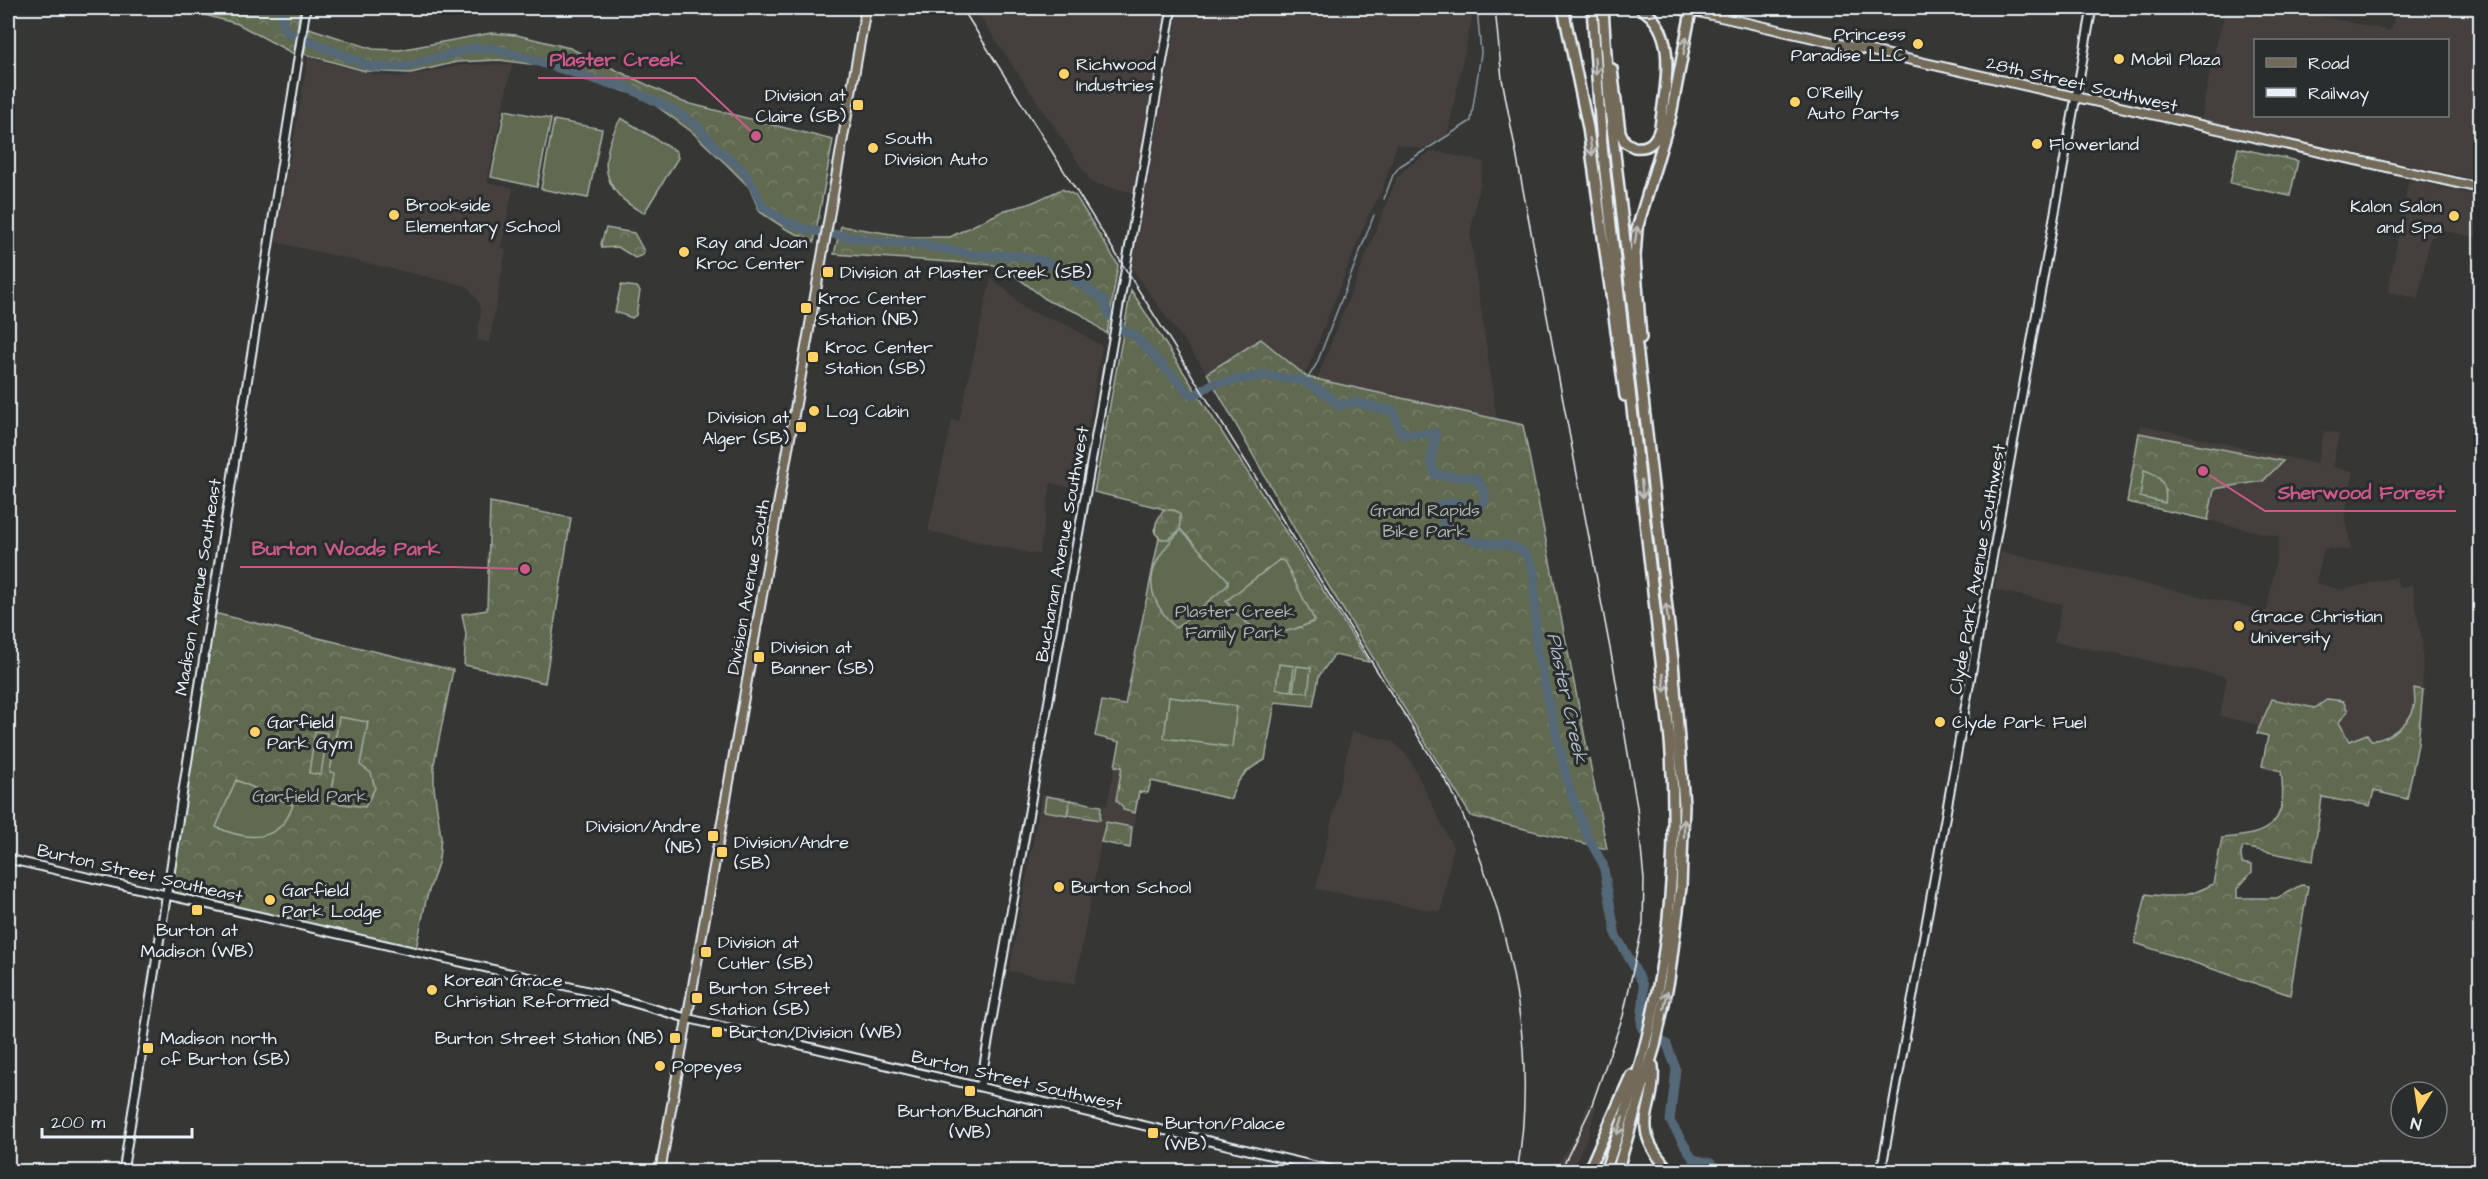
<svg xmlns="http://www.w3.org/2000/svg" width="2488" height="1179" font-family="'Architects Daughter',sans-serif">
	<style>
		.built { fill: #44413c; fill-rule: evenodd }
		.forest { fill: url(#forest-crowns); stroke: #a4aea4; stroke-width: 1.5 }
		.wetland { fill: url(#wetland-marsh); stroke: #a4aea4; stroke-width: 1.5 }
		.pitch { fill: #606a51; stroke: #a4aea4; stroke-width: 1.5 }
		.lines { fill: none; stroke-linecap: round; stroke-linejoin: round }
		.stream { stroke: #8f9eab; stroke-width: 1.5 }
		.river { stroke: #546777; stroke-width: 9 }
		.secondary-casing { stroke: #e8f1f8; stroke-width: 11 }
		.primary-casing { stroke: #e8f1f8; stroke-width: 12 }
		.highway-casing { stroke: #e8f1f8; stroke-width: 14 }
		.secondary { stroke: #2a2d2e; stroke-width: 7 }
		.primary { stroke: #736b5a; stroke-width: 8 }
		.highway { stroke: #736b5a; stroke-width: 9 }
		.rail { stroke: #e8f1f8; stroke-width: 1.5 }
		.oneway { stroke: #b9bbb9 }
		.poi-dot { fill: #ffd166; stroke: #2a2d2e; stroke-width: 2 }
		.labels { text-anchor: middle; stroke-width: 6; stroke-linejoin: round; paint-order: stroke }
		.poi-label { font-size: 18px; fill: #e8f1f8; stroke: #2a2d2e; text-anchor: start }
		.street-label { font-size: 18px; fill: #e8f1f8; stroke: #2a2d2e }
		.park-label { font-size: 18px; fill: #abb4ad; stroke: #2a2d2e }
		.water-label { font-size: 20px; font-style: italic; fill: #adbac4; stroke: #2a2d2e }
		.leader { fill: none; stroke: #cd598a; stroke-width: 2 }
		.callout-dot { fill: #cd598a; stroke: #2a2d2e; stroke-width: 2 }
		.callout-label { font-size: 20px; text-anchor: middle; font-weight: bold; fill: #cd598a; stroke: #2a2d2e; stroke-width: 6; stroke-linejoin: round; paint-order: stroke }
	</style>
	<defs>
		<pattern id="forest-crowns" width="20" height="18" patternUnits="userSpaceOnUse" patternTransform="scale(1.5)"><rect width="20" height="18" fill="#606a51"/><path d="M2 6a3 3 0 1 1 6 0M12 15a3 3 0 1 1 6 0" fill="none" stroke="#77806b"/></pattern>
		<pattern id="wetland-marsh" width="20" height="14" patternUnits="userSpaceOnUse" patternTransform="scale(1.5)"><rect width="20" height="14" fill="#606a51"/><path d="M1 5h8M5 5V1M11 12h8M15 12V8" fill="none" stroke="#77806b"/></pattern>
	</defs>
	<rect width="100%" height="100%" fill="#363634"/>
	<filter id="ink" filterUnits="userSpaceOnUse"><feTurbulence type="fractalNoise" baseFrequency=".0167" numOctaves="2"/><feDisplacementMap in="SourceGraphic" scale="12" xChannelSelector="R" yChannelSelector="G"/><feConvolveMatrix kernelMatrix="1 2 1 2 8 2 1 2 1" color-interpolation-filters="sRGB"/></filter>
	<g filter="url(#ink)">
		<path class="built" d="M974 8H1168L1135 193 1092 183Z
			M1179 8H1474L1447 136 1422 149 1397 144 1381 193 1367 218 1305 375 1261 339 1207 373 1132 269Z
			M2226 8H2283L2391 31 2396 8H2480V180L2201 120 2212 61ZM2256 40H2448V116H2256Z
			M308 58 376 75 404 77 463 65 512 64 487 182 513 188 501 248 506 249 489 343 477 340 481 310 478 301 467 286 275 242Z
			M1433 151 1484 162 1470 235 1497 419 1317 379 1397 177 1410 165Z
			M2415 181 2480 196V238L2444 231 2430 238 2418 299 2388 292 2408 182Z
			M991 278 1003 287 1025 309 1069 326 1102 346 1078 489 1051 483 1039 555 928 531 952 420 959 421Z
			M2141 425 2317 464 2324 431 2339 434 2332 467 2354 472 2345 514 2351 550 2324 548 2316 583 2342 590 2396 577 2399 588 2412 584 2422 641 2423 690 2418 744 2407 799 2262 766 2268 736 2257 733 2258 725 2220 716 2227 677 2054 642 2062 604 1994 590 2001 552 2267 611 2280 537 2127 502Z
			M1352 731 1392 741 1409 757 1453 847 1441 912 1316 889Z
			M1115 766 1133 769 1139 791 1133 830 1130 848 1101 842 1075 984 1009 971 1042 794 1107 806Z
			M1588 1103 1596 1106 1588 1137 1571 1171H1553L1579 1130Z"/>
		<path class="forest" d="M179 8H300L294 54 238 24Z
			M309 28 373 49 399 50 491 33 517 35 570 48 683 102 833 140 814 242 786 229 760 212 749 187 727 165 692 132 644 97 537 65 499 60 457 62 411 73 365 71 304 54Z
			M2238 148 2298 161 2290 196 2230 183Z
			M1062 189 1075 195 1118 265 1107 334 1081 314 1048 301 1009 271 994 265 834 254 841 226 911 237H950L1005 210 1029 204Z
			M606 228 634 233 644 251 643 255 635 258 618 247 602 248 601 243Z
			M1131 290 1369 662 1334 655 1319 676 1313 706 1275 702 1265 760C1247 769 1236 779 1231 799L1151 781 1148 793 1139 792 1135 813 1123 810V807L1116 800 1122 767 1115 766 1120 742 1095 736 1102 701 1125 705 1159 538 1154 530 1164 509 1094 492Z
			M1261 339 1307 377 1523 425 1607 849 1471 816 1307 551 1207 373Z
			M2139 433 2283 461 2263 481 2214 489 2208 520 2127 502Z
			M490 502 571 518 545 683 464 665 466 634 462 614 487 610Z
			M214 613 453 670 434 764V788L441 837 439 860 426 900 416 949 169 891Z
			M2414 688 2423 690 2418 744 2407 799 2374 791 2370 806 2322 797 2313 861 2243 847 2241 854 2242 863 2252 865V872L2237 889V898H2277L2301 885 2308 886 2290 995 2135 943 2146 894C2173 898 2190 897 2213 884L2222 838C2273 835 2288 822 2281 771L2262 766 2268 736 2257 733 2272 699 2315 708 2328 699 2343 701 2348 711 2339 722 2349 741 2367 734 2371 740C2386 741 2411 723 2414 707 2416 702 2414 694 2414 688Z
			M1070 800 1101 806 1100 820 1067 815Z
			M1106 822 1132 827 1130 848 1101 842Z"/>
		<path class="wetland" d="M1163 510H1174L1180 514V530L1169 539H1161L1155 533 1156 523Z"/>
		<path class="pitch" d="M505 110 551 119 537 187 491 177Z
			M621 118 676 151 678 158 644 213C599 191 598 158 621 118Z
			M554 120 602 129 588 198 541 189Z
			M621 285 637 287 640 291 636 315 632 318 615 312Z
			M2144 470C2160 475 2168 486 2165 503L2140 497Z
			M1181 530 1228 580V585L1176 628C1139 592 1147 564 1181 530Z
			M1279 560 1284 561 1315 621C1274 640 1254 638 1226 601Z
			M1279 664 1294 666 1291 691 1276 689Z
			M1297 666 1311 668 1308 693 1293 691Z
			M1169 697 1237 706 1232 747 1164 738Z
			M339 717 368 722 360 765 371 773 375 788 365 807 330 802 335 773 330 772Z
			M315 731 327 733 321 775 309 773Z
			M236 780 293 805C280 844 247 841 216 827Z
			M1046 796 1070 800 1067 815 1044 811Z"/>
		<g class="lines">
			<path class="stream" d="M1384 199 1393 175 1400 166 1471 121 1481 53 1477 8
				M1305 383 1317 363 1374 215"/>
			<path class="river" d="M280 8 285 31 372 67H405L473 48 496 49 603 82 626 87 675 111 698 127 718 150 741 168 754 188 763 207 786 222 809 230 880 242 919 244 975 255 1022 256 1046 262 1103 299 1108 313 1124 331 1133 334 1189 393 1195 395 1212 384 1265 375 1303 381 1326 394 1340 406 1354 402 1393 411 1399 429 1404 435 1436 433 1431 461 1435 475 1476 478 1486 494 1484 502 1478 508 1453 502 1437 506 1443 522C1451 528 1461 537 1471 540 1499 549 1522 534 1534 571L1536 646 1541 669 1568 784 1587 836 1603 864 1616 936C1619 940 1643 982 1643 986 1646 1000 1639 1014 1642 1029L1667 1044 1676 1069 1670 1121 1693 1159 1711 1163 1719 1172"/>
			<defs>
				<path id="secondary" d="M8 859 610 996 686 1018 1341 1172
					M980 1087 1172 8
					M123 1172 306 8
					M1881 1172 2092 8"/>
				<path id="primary" d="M1685 9 2480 188
					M660 1172 866 8"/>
				<path id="highway" d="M1563 8 1588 128 1625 396
					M1592 8 1602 146 1670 740C1678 842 1671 945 1645 1045 1635 1088 1619 1130 1605 1172
					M1603 8 1609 101 1673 661 1684 805 1681 887 1669 980 1655 1046 1617 1172
					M1681 8 1684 9
					M1612 69 1620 132 1625 142 1634 147C1648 149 1656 142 1660 128 1664 90 1681 31 1640 8
					M1641 338 1635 257 1637 229 1671 115 1691 11
					M1653 1066C1657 1114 1625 1124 1671 1172
					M1588 1172 1631 1075
					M1639 1172H1657"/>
			</defs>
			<use href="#secondary" class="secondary-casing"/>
			<use href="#primary" class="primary-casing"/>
			<use href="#highway" class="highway-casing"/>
			<use href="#secondary" class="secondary"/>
			<use href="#primary" class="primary"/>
			<use href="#highway" class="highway"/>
			<path class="rail" d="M962 8 1451 789C1506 906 1540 1042 1517 1172
				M1495 8 1502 79 1613 664 1637 807 1644 880 1643 924 1623 1016 1590 1110 1560 1172"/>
		</g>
		<defs><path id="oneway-shaft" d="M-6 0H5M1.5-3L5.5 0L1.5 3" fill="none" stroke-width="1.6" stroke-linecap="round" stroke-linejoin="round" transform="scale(1.5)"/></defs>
		<g class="oneway">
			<use href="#oneway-shaft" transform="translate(1685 46) rotate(-80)"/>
			<use href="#oneway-shaft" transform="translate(1595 66) rotate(86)"/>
			<use href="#oneway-shaft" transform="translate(1591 147) rotate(81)"/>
			<use href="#oneway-shaft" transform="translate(1636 235) rotate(-82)"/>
			<use href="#oneway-shaft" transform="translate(1642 489) rotate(84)"/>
			<use href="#oneway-shaft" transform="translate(1667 613) rotate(-97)"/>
			<use href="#oneway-shaft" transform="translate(1664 683) rotate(84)"/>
			<use href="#oneway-shaft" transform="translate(1684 828) rotate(-90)"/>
			<use href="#oneway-shaft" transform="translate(1666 1000) rotate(-78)"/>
			<use href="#oneway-shaft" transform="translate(1620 1126) rotate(108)"/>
		</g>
	</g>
	<g class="poi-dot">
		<circle cx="1918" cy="44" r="6"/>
		<circle cx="2119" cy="59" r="6"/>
		<circle cx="1064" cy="74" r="6"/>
		<circle cx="1795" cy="102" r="6"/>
		<rect x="852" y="99" width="12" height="12" rx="3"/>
		<circle cx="2037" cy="144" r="6"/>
		<circle cx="873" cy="148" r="6"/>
		<circle cx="394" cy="215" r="6"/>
		<circle cx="2454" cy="216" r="6"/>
		<circle cx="684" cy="252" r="6"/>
		<rect x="822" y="266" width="12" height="12" rx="3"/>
		<rect x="800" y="302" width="12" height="12" rx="3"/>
		<rect x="807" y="351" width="12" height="12" rx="3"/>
		<circle cx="814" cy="411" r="6"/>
		<rect x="795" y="421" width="12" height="12" rx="3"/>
		<circle cx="2239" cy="626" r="6"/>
		<rect x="753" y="651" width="12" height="12" rx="3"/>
		<circle cx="1940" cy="722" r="6"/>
		<circle cx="255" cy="732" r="6"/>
		<rect x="707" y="830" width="12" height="12" rx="3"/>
		<rect x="716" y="846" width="12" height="12" rx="3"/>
		<circle cx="1059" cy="887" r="6"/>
		<circle cx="270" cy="900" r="6"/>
		<rect x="191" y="904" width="12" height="12" rx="3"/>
		<rect x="700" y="946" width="12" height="12" rx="3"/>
		<circle cx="432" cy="990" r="6"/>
		<rect x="691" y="992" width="12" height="12" rx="3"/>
		<rect x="711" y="1026" width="12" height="12" rx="3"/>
		<rect x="669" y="1032" width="12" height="12" rx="3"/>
		<rect x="142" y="1042" width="12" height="12" rx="3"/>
		<circle cx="660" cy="1066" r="6"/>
		<rect x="964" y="1085" width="12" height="12" rx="3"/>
		<rect x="1147" y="1127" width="12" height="12" rx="3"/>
	</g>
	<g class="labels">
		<g class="poi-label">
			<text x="1906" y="40" text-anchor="end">Princess<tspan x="1906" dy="21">Paradise LLC</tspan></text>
			<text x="2131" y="65">Mobil Plaza</text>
			<text x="1076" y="70">Richwood<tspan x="1076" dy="21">Industries</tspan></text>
			<text x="1807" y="98">O'Reilly<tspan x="1807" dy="21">Auto Parts</tspan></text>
			<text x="846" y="101" text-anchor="end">Division at<tspan x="846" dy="21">Claire (SB)</tspan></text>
			<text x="885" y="144">South<tspan x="885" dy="21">Division Auto</tspan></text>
			<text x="2049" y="150">Flowerland</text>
			<text x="406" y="211">Brookside<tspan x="406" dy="21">Elementary School</tspan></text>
			<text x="2442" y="212" text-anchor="end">Kalon Salon<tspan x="2442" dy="21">and Spa</tspan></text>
			<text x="696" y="248">Ray and Joan<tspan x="696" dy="21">Kroc Center</tspan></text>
			<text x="840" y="278">Division at Plaster Creek (SB)</text>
			<text x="818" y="304">Kroc Center<tspan x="818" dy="21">Station (NB)</tspan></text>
			<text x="825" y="353">Kroc Center<tspan x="825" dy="21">Station (SB)</tspan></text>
			<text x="826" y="417">Log Cabin</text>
			<text x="789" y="423" text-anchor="end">Division at<tspan x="789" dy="21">Alger (SB)</tspan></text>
			<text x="2251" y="622">Grace Christian<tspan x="2251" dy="21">University</tspan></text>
			<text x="771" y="653">Division at<tspan x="771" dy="21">Banner (SB)</tspan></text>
			<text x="267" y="728">Garfield<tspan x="267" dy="21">Park Gym</tspan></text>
			<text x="1952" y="728">Clyde Park Fuel</text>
			<text x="701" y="832" text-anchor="end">Division/Andre<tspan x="701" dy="21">(NB)</tspan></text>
			<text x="734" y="848">Division/Andre<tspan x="734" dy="21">(SB)</tspan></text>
			<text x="1071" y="893">Burton School</text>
			<text x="282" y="896">Garfield<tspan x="282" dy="21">Park Lodge</tspan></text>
			<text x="197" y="936" text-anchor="middle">Burton at<tspan x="197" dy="21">Madison (WB)</tspan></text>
			<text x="718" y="948">Division at<tspan x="718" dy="21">Cutler (SB)</tspan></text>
			<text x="444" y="986">Korean Grace<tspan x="444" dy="21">Christian Reformed</tspan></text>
			<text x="709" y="994">Burton Street<tspan x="709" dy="21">Station (SB)</tspan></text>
			<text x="729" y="1038">Burton/Division (WB)</text>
			<text x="160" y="1044">Madison north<tspan x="160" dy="21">of Burton (SB)</tspan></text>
			<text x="663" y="1044" text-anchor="end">Burton Street Station (NB)</text>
			<text x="672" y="1072">Popeyes</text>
			<text x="970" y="1117" text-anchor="middle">Burton/Buchanan<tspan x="970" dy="21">(WB)</tspan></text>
			<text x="1165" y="1129">Burton/Palace<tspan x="1165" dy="21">(WB)</tspan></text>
		</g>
		<g class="street-label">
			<text transform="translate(2082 84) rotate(13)" y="6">28th Street Southwest</text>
			<text transform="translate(1062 544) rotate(-80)" y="6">Buchanan Avenue Southwest</text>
			<text transform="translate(1977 569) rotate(-80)" y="6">Clyde Park Avenue Southwest</text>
			<text transform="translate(198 587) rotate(-81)" y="6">Madison Avenue Southeast</text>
			<text transform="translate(748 587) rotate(-80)" y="6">Division Avenue South</text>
			<text transform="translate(140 873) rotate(13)" y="6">Burton Street Southeast</text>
			<text transform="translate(1017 1080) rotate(13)" y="6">Burton Street Southwest</text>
		</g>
		<g class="park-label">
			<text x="1425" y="516">Grand Rapids<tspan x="1425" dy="21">Bike Park</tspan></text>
			<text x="1235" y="617">Plaster Creek<tspan x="1235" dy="21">Family Park</tspan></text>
			<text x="310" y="802">Garfield Park</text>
		</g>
		<g class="water-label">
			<text transform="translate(1568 698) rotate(78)" y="7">Plaster Creek</text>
		</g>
	</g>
	<path class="leader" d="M756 136L695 78H538M2203 471L2265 511H2456M525 569L452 567H240"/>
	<g class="callout-dot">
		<circle cx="756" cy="136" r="6"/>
		<circle cx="2203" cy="471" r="6"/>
		<circle cx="525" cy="569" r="6"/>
	</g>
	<g class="callout-label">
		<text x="616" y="66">Plaster Creek</text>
		<text x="2361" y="499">Sherwood Forest</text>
		<text x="346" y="555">Burton Woods Park</text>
	</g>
	<rect width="2488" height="1179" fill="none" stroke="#2a2d2e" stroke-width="30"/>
	<rect x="15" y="15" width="2458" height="1149" fill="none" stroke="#e8f1f8" stroke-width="2" filter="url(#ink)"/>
	<rect x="2254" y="39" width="195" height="78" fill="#2a2d2e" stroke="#767b7f" stroke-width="1.5"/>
	<rect x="2266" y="58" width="30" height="9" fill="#736b5a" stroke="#767b7f" stroke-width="1.5"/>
	<text x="2308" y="69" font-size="18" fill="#e8f1f8">Road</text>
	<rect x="2266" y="88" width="30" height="9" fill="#e8f1f8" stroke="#767b7f" stroke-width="1.5"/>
	<text x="2308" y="99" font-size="18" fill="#e8f1f8">Railway</text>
	<g transform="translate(2419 1110) rotate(192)"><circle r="28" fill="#2a2d2e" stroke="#767b7f" stroke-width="1.5"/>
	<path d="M0-4.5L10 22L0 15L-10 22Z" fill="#ffd166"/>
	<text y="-9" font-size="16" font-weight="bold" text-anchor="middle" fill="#e8f1f8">N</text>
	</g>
	<path d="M42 1128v9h150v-9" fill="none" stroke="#e8f1f8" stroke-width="3"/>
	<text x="51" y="1128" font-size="18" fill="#e8f1f8" stroke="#2a2d2e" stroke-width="4.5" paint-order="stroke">200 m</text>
</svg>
